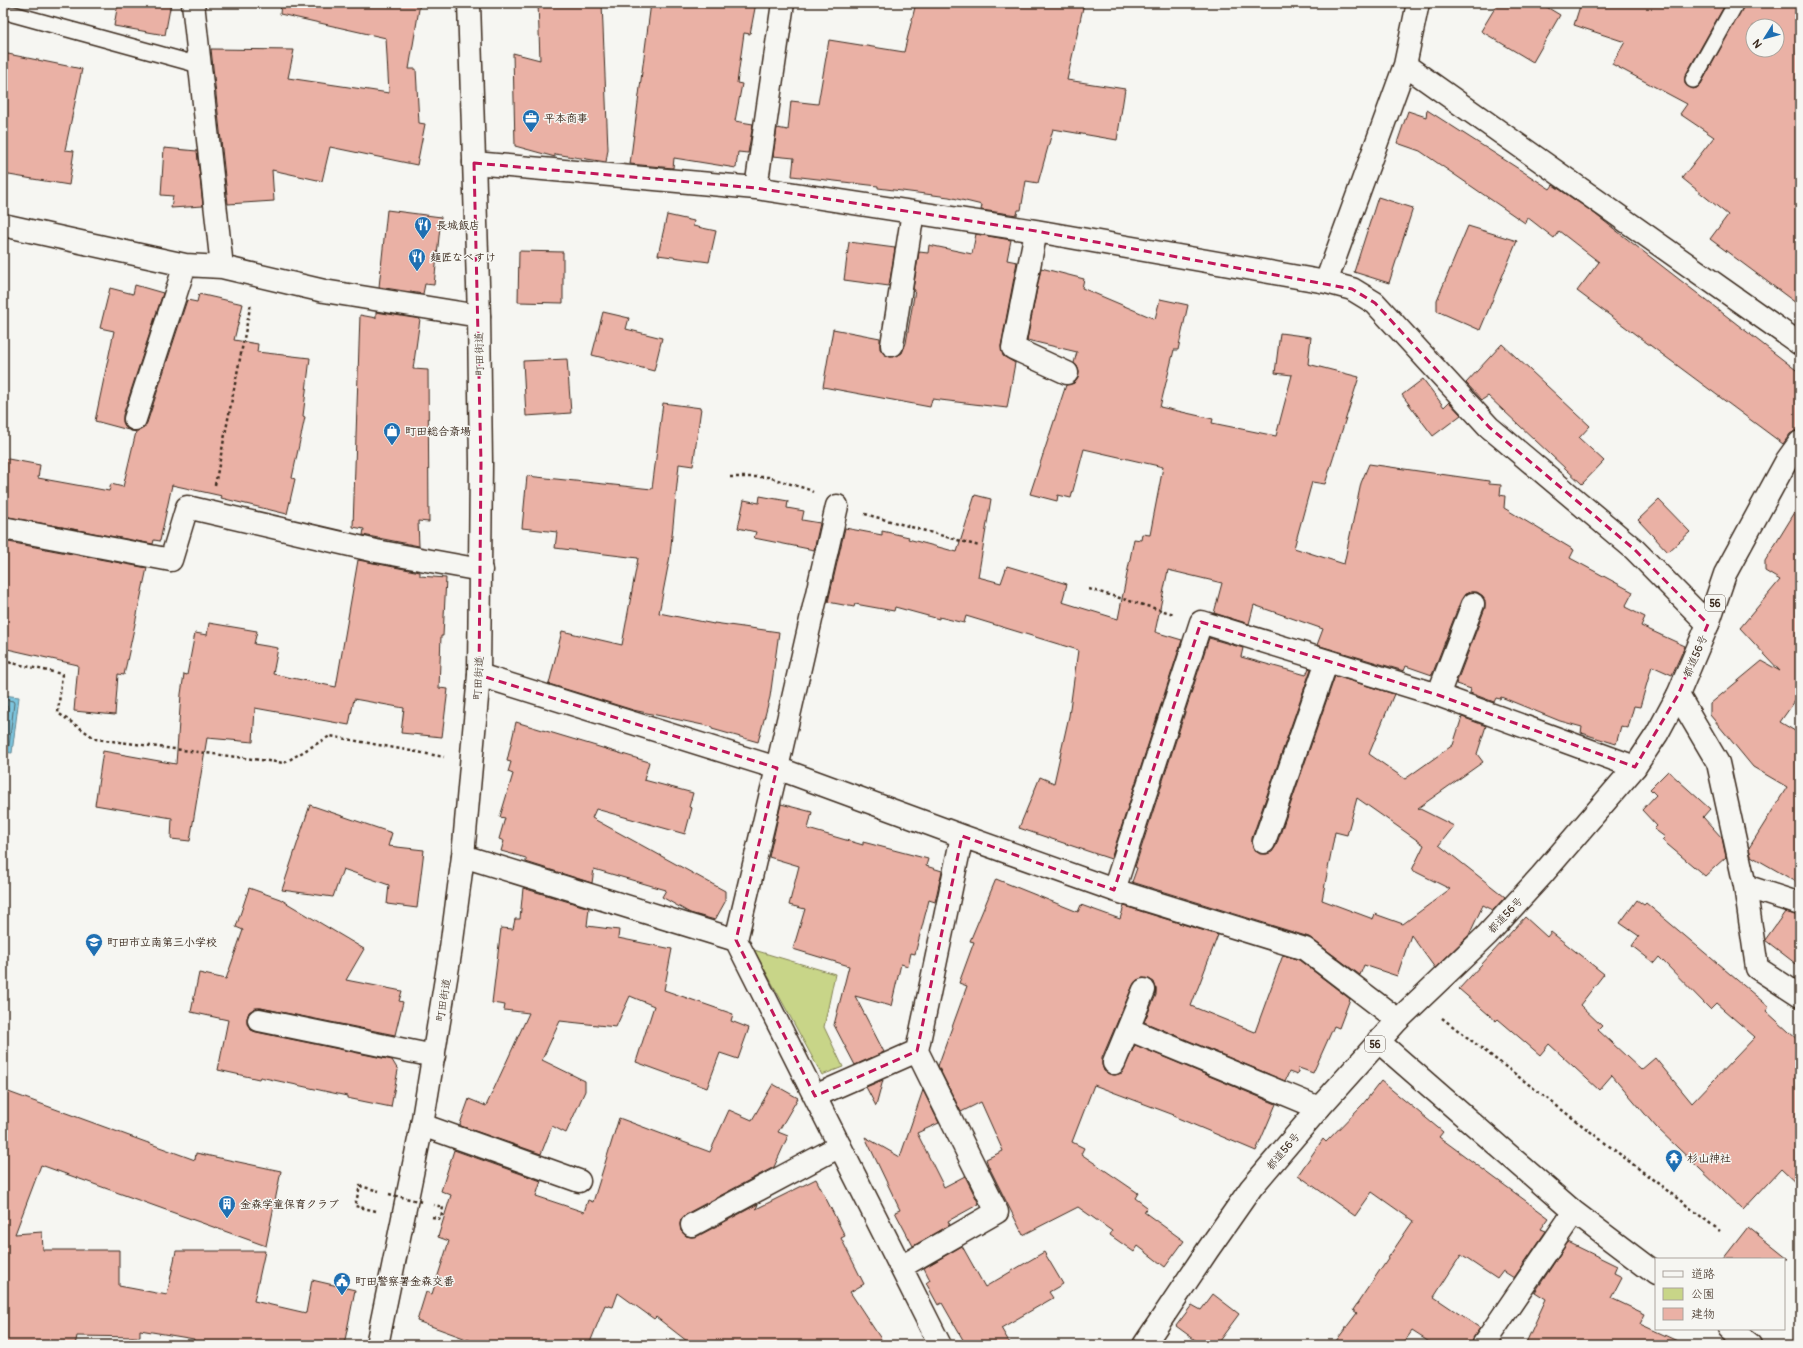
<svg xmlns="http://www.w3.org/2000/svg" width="1803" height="1348" font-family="Pangolin,'Klee One',sans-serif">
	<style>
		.green { fill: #c8d588; stroke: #828053 }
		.water { fill: #7cc4dd; stroke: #628691 }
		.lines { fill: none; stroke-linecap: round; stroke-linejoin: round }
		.shore { stroke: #55686a; stroke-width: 1 }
		.building { fill: #eab1a5; stroke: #3b2a1e; fill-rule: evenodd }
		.lane-casing { stroke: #3b2a1e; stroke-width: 18 }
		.street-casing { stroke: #3b2a1e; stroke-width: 25 }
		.secondary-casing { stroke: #3b2a1e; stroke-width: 25 }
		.primary-casing { stroke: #3b2a1e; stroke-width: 25 }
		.path { stroke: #3b2a1e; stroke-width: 2.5; stroke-dasharray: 3 3; stroke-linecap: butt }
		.lane { stroke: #f6f6f2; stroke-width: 15 }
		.street { stroke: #f6f6f2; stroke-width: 22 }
		.secondary { stroke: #f6f6f2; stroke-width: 22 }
		.primary { stroke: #f6f6f2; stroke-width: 22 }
		.path-bridge { stroke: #3b2a1e; stroke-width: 2.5; stroke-dasharray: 3 3; stroke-linecap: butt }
		.marked { fill: none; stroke: #c2185b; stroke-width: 3; stroke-dasharray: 8 5; stroke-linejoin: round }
		.labels { text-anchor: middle; stroke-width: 3; stroke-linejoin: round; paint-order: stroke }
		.shield { fill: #f6f6f2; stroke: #73675e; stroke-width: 1 }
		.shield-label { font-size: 10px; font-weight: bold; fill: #3b2a1e }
		.poi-label { font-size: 11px; font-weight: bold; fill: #3b2a1e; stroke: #f6f6f2; text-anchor: start }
		.street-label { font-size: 11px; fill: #3b2a1e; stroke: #f6f6f2 }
	</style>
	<rect width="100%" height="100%" fill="#f6f6f2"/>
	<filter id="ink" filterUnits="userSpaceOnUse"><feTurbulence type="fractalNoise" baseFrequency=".025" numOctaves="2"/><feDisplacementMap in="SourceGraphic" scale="8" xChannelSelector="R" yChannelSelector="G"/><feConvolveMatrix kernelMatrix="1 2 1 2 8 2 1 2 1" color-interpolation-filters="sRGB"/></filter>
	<g filter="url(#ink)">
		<path class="green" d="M754 950 835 974 824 1027 843 1067 822 1075Z"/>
		<path class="water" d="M3 695 19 697 12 753 3 752Z"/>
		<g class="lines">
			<path class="shore" d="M3 699 13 701 14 703 9 746 3 748
				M3 704 8 707 3 743"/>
		</g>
		<path class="building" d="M118 3H171L165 35 114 26Z
			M281 3H420L409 69H416L419 123 425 124 417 165 330 147 322 181 272 170 274 201 228 204 211 49 294 50 288 78 389 93 386 38 280 14Z
			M538 3H602L608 149 606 162 555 154V157L515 146 513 53 540 60Z
			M651 3H756L750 34 744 33 737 83 742 84 735 121 753 124 748 153 738 152 736 168 674 158 673 168 630 164Z
			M916 3H1084L1067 80 1125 89 1117 140 1053 129 1038 183 1026 181 1021 210H1018L1017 215 981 210 982 205 949 197 878 188V186L792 176 794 158 773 156 777 128 788 130 791 101 818 104 829 40 904 52Z
			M1498 3H1540L1560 15 1533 62 1481 31Z
			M1581 3H1726L1685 76V84L1693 89 1697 88 1701 84 1745 3H1800V306L1710 239 1728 215 1682 178 1714 137 1680 114 1687 104 1612 64 1625 42 1574 25ZM1753 26H1777V50H1753Z
			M3 53 82 69 65 150 74 151 69 185 3 174Z
			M1427 110 1550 189 1553 185 1591 211 1800 373V430L1795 431 1790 434 1783 444 1577 291 1599 262 1559 231 1554 238 1527 217 1525 223 1420 151 1397 143 1408 111 1426 117Z
			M164 148 197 151 203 206 171 208 173 196 161 195Z
			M1378 197 1413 208 1389 283 1354 272Z
			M387 210 441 217 434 285 425 284 423 294 379 287Z
			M667 215 694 221 693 226 716 231 709 262 658 255Z
			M1468 226 1517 241 1480 330 1437 311V300Z
			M976 234 1011 240 1007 260 1017 262 1001 346 1003 356 1015 363 1007 408 932 399 930 407 823 387 833 329 880 338V349L884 354 890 357 897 356 902 353 906 343 915 290 913 289 919 252 928 253 929 245 972 254Z
			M849 242 895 248 889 286 844 280Z
			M519 251 563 252V303L518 302Z
			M1041 268 1084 279 1082 288 1155 319 1160 299 1188 305 1178 350H1174L1160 407 1213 419 1212 423 1276 436 1292 375 1275 373 1280 333 1311 337 1308 364 1359 377 1325 484 1312 482 1294 548 1344 564 1361 483 1369 464 1489 481V484L1501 485 1500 495 1505 496 1504 508 1574 550 1570 558 1633 592 1625 607 1645 617 1641 626 1685 646 1672 675 1652 666 1640 707 1634 706 1628 728 1621 726 1616 744 1581 733 1582 727 1560 721 1501 697 1500 699 1496 698 1494 702 1470 693 1471 689 1456 684 1485 608V602L1483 596 1477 592H1471L1465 594 1461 600 1432 675 1406 666 1404 671 1317 645 1323 629 1254 605 1249 624 1214 613 1222 583 1168 570 1155 632 1182 640 1111 859 1019 828 1040 777 1054 783 1069 716 1078 650 966 616 964 623 939 617V619L895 607 894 611 855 604 854 607 828 602 845 528 882 535V531L909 537 908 539 957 552 975 495 991 499 978 577 1001 583 1007 566 1067 584 1062 602 1118 619 1134 539 1141 540 1142 534 1150 535 1163 467 1084 449 1071 498 1058 495 1057 501 1030 494 1066 385 1074 383 1078 378 1079 372 1077 366 1074 363 1077 352 1027 340Z
			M135 285 163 293 123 415V422L126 428 131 431H138L144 428 147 423 187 300 197 302 199 294 243 304 234 340 258 344 257 352 310 358 303 416 305 417 292 478 295 479 287 514 221 498 222 496 172 485 160 541 154 540 153 544 3 516V458L40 465 38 478 109 491 111 484 123 487 136 432 95 421 114 331 100 328 110 288 133 294Z
			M376 312 420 319 413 369 428 370 429 522 418 521 419 546 363 535 364 529 353 527 360 315 376 318Z
			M603 312 629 318 626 329 662 338 654 371 592 355Z
			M1502 344 1590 426 1579 438 1604 461 1582 484 1488 396 1482 400 1466 383Z
			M567 359 571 413 526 416 523 361Z
			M1423 379 1444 407 1449 402 1461 415 1433 436 1402 395Z
			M663 403 701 408 693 466 679 464 670 556 659 613 714 624V623L779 632 770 697 758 742 712 729V727L633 710 549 684 562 631 622 645 638 558 555 548 557 532 522 528 527 476 652 489Z
			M760 496 788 501 787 508 804 511 802 520 820 523 814 550 754 538 756 532 738 528 744 500 759 503Z
			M1659 500 1690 532 1668 552 1638 520Z
			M1800 504V694L1780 722 1800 734V884L1751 856 1749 848 1787 787 1753 767 1710 715V704L1762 661 1780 671 1740 628 1780 580 1765 571V561Z
			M3 541 147 568 124 675 118 674 115 715 74 711 78 665 3 648Z
			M358 560 420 572V576L446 578 443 636H441L439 688 448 689 442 737 401 733 404 708 354 699 349 725 255 708 253 742 207 738 190 841 171 839 172 818 95 805 103 751 176 764 181 694 184 674 187 675 195 633 207 635 209 623 257 631 254 644 278 648 273 674 336 687Z
			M1209 638 1243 648 1241 657 1306 675 1309 668 1311 669 1252 838V844L1254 850 1260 854H1267L1272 852 1276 846 1335 676 1394 694 1369 754 1405 779 1453 745 1462 717 1486 726 1477 754 1483 762 1418 808 1454 826 1439 845 1505 897 1493 910 1483 905 1469 935 1435 968 1411 935 1397 976 1364 965 1360 975 1309 937 1132 882 1137 868 1135 867ZM1357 798 1424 845 1412 870 1450 889 1403 924 1375 914 1373 919 1322 900 1335 832 1347 835Z
			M516 722 649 762 644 780 693 793 689 807 692 808 685 834 596 809 592 818 725 891V902L715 920 690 913 662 897 666 890 594 869 592 883 526 862V858L501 851 504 841 499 839 505 818 500 817 513 774 508 772 511 762 507 761Z
			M1668 771 1710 809 1703 817 1722 838 1726 857 1705 876 1662 840 1665 837 1654 829 1657 826 1642 810 1656 795 1650 789Z
			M781 804 812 812 808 829 863 845V842L928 859 926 866 942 871 935 902 929 900 915 954 911 953 908 966 901 964 891 1006 855 996 884 1052 855 1065 834 1025 849 966 793 949 805 909 789 905 799 866 769 857Z
			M310 805 392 833 388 846 424 850 417 908 387 904 389 885 343 869 333 897 282 890Z
			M996 879 1078 912 1081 905 1120 919 1124 906 1218 935 1191 1006 1255 1032 1283 955 1299 960 1350 999 1339 1028 1334 1026 1313 1073 1299 1068 1297 1075 1289 1072 1285 1081 1144 1022 1156 995V988L1154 982 1149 979 1143 978 1137 980 1133 985 1102 1058V1065L1104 1071 1109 1074 1115 1075 1122 1073 1135 1045 1276 1104 1256 1151 1173 1116 1174 1115 1094 1085 1072 1142 1084 1148 1081 1154 1138 1193 1135 1198 1147 1207 1144 1212 1184 1241 1165 1267 1138 1246 1134 1252 1110 1235 1112 1231 1078 1207 1023 1235 988 1165 986 1159 1003 1151 981 1102 961 1112 938 1066 967 986 959 983 974 942 970 941Z
			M249 888 280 899 364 949 346 980 402 991 399 1001 403 1002 395 1035 261 1008H255L249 1012 247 1018V1024L251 1030 256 1032 392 1060 398 1070 391 1107 347 1098V1096L260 1077 259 1079 218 1070 228 1020 191 1012 199 973 226 979 243 930 236 927Z
			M523 888 589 908 587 926 619 930 618 938 672 949 664 990 733 1014 731 1021 749 1028 738 1059 720 1053 707 1088 636 1062 654 1006 630 996 616 1027 560 1021 542 1060 585 1081V1091L566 1133 552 1126 541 1154 461 1126 460 1124 469 1099 486 1106 529 1013 504 1010 505 1005 492 1003 501 928 513 929 515 919H520Z
			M1637 900 1644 905 1646 903 1769 1007 1766 1011 1800 1042V1187L1781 1169 1743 1210 1656 1127 1612 1075 1599 1090 1549 1044 1540 1055 1498 1019 1496 1021 1459 989 1525 917 1547 937 1551 932 1604 974 1580 1005 1602 1026 1598 1030 1641 1070 1655 1058 1692 1103 1755 1037 1716 1003 1710 1009 1659 957 1654 963 1632 946 1639 936 1620 923Z
			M1785 912 1800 916V967L1765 940Z
			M883 1080 876 1106 866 1087Z
			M1381 1081 1443 1132 1439 1137 1549 1218 1541 1229 1546 1231 1514 1278 1503 1271 1497 1279 1461 1255 1434 1297 1480 1328 1473 1338 1471 1345H1434L1412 1331 1402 1345H1333L1357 1313 1353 1310 1413 1221 1372 1192 1355 1216 1298 1175 1323 1139 1326 1142 1363 1104Z
			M773 1084 798 1098 778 1132 788 1136 774 1167 686 1214 681 1219 680 1224 681 1231 686 1236 692 1237 698 1236 758 1204 756 1209 816 1179 845 1236 841 1238 864 1284 850 1292 885 1345H692L656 1317 654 1319 618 1293 613 1307 605 1305 589 1345H483L417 1321 426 1292 432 1294 449 1241 438 1237 451 1195 441 1191 454 1150 541 1181 536 1196 584 1212 588 1200 593 1202 619 1118 710 1152 729 1110 752 1120Z
			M3 1090 195 1160 196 1153 281 1171 266 1246 41 1165 15 1234 42 1232 43 1250H119V1286L167 1295 176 1251H265L254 1301 306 1313 312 1280 355 1290 344 1345H193L194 1339 140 1330V1337L77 1336 75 1345H3Z
			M923 1090 939 1123 917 1133 944 1187 965 1176 979 1204 948 1221 950 1225 913 1246 895 1212 900 1210 865 1137 900 1157Z
			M1748 1227 1788 1259H1723Z
			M1568 1242 1617 1266 1614 1273 1622 1277 1611 1298 1645 1314 1640 1324 1686 1345H1525L1546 1299 1535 1292Z
			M962 1246 985 1287 1044 1252 1063 1284 1049 1292 1053 1298 1001 1328 1011 1345H966L942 1303 938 1305 926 1283 930 1280 924 1268Z
			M1213 1294 1239 1314 1216 1345H1202L1176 1326 1192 1305 1201 1310Z"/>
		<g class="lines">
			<defs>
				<path id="lane" d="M13 14 199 65
					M1693 80 1736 3"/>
				<path id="street" d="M193 3 222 267
					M1405 65 1800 344
					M474 163 756 188 1036 231 1326 282 1352 289 1375 303 1489 427 1634 549 1708 624
					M756 188 783 3
					M3 225 185 265 222 267 324 291 479 316
					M1036 231 1013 348 1067 373
					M1326 282 1405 65 1418 3
					M892 345 913 212
					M135 419 185 265
					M837 506 777 768 736 940 940 1345
					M3 528 171 560 187 507 376 551 481 570
					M479 675 777 768 962 836 1114 890 1305 949 1398 1020
					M1438 695 1473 604
					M1678 695 1718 763 1745 886 1757 968 1800 996
					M1264 842 1327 661
					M463 856 736 940
					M1745 886 1800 904
					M1114 890 1201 622 1438 695 1635 767
					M259 1020 434 1056
					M1128 1029 1319 1108
					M1378 1041 1574 1212 1656 1274
					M1114 1063 1144 990
					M815 1096 917 1051
					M422 1125 579 1181
					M692 1225 840 1146
					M901 1267 997 1212 917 1051 962 836
					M1730 1329 1751 1345
					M1483 1345 1574 1212"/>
				<path id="secondary" d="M377 1345 422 1125 451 948 463 856 479 675 481 463 479 316 469 3"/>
				<path id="primary" d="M1144 1345 1207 1251 1251 1188 1319 1108 1398 1020 1487 935 1541 876 1635 767 1657 734 1678 695 1708 624 1725 574 1787 460 1800 442"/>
			</defs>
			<use href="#lane" class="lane-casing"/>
			<use href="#street" class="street-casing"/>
			<use href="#secondary" class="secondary-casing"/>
			<use href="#primary" class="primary-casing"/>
			<path class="path" d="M730 477H768L807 489 813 492
				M215 485 251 303
				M865 514 979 546
				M1089 589 1174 614
				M3 661 62 674 58 713 96 739 284 763 330 736 444 757
				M1442 1018 1720 1231
				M376 1211 355 1206 360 1186 379 1191
				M432 1217 441 1219 443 1207 434 1205"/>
			<use href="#lane" class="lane"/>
			<use href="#street" class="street"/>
			<use href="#secondary" class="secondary"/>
			<use href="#primary" class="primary"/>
			<path class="path-bridge" d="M389 1194 422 1202"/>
		</g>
	</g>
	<path class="marked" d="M474 163 756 188 1036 231 1352 289 1375 303 1489 427 1634 549 1708 624 1678 695 1635 767 1438 695 1201 622 1114 890 962 836 917 1051 815 1096 736 940 777 768 479 675 481 463Z"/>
	<defs>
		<symbol id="office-pin" viewBox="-11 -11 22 30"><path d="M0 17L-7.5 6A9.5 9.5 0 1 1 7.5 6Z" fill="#1f6fb2" stroke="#f6f6f2"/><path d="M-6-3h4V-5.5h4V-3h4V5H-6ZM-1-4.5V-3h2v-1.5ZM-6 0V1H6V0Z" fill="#fff"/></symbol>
		<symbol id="restaurant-pin" viewBox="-11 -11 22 30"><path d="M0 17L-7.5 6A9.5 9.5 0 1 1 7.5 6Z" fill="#1f6fb2" stroke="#f6f6f2"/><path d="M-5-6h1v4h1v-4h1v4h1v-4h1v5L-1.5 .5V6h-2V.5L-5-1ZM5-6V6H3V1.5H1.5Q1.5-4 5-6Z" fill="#fff"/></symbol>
		<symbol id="shop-pin" viewBox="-11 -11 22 30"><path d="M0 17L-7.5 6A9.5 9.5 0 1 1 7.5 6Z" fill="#1f6fb2" stroke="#f6f6f2"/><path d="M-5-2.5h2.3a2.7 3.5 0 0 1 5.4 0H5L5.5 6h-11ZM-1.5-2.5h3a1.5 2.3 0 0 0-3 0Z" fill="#fff"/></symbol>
		<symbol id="school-pin" viewBox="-11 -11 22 30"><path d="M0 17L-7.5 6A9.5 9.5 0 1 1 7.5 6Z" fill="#1f6fb2" stroke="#f6f6f2"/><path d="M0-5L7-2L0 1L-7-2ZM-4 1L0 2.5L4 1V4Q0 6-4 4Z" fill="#fff"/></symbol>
		<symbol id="temple-pin" viewBox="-11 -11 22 30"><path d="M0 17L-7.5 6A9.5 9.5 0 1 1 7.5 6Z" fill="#1f6fb2" stroke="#f6f6f2"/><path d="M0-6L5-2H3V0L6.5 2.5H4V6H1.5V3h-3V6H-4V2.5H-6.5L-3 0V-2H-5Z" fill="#fff"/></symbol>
		<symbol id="building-pin" viewBox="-11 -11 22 30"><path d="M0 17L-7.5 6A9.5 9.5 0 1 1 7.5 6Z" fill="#1f6fb2" stroke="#f6f6f2"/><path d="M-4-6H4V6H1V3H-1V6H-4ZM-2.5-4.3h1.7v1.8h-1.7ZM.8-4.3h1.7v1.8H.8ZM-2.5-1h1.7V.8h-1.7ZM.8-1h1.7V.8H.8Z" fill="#fff"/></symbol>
		<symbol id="civic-pin" viewBox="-11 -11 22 30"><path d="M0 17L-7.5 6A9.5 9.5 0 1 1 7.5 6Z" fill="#1f6fb2" stroke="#f6f6f2"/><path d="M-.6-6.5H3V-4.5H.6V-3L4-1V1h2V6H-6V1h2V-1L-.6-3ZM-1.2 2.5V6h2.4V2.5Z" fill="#fff"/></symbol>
	</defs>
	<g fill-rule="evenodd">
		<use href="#office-pin" x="521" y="108" width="20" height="27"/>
		<use href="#restaurant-pin" x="413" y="215" width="20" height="27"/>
		<use href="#restaurant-pin" x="407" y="247" width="20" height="27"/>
		<use href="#shop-pin" x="382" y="421" width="20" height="27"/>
		<use href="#school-pin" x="84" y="932" width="20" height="27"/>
		<use href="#temple-pin" x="1664" y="1148" width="20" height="27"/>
		<use href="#building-pin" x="217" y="1194" width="20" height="27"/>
		<use href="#civic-pin" x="332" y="1271" width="20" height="27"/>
	</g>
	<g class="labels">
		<g class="shield">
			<rect x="1705" y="595" width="20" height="16" rx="3"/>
			<rect x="1365" y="1036" width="20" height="16" rx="3"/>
		</g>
		<g class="shield-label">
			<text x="1715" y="607">56</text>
			<text x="1375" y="1048">56</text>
		</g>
		<g class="poi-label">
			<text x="544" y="122">平本商事</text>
			<text x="436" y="229">長城飯店</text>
			<text x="430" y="261">麺匠なべすけ</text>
			<text x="405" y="435">町田総合斎場</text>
			<text x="107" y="946">町田市立南第三小学校</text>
			<text x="1687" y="1162">杉山神社</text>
			<text x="240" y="1208">金森学童保育クラブ</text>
			<text x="355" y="1285">町田警察署金森交番</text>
		</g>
		<g class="street-label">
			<text transform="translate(479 354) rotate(-91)" y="4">町田街道</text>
			<text transform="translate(1695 656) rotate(-67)" y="4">都道56号</text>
			<text transform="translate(478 678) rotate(-87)" y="4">町田街道</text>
			<text transform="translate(1505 915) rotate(-47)" y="4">都道56号</text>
			<text transform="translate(443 1000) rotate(-81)" y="4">町田街道</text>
			<text transform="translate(1283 1151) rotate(-50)" y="4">都道56号</text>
		</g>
	</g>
	<rect width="1803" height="1348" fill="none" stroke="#f6f6f2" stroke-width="16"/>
	<rect x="8" y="8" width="1787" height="1332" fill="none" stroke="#3b2a1e" stroke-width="1.5" filter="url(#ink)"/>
	<rect x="1655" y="1258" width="130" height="72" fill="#f6f6f2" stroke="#aba49d"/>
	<rect x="1663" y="1271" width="20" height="6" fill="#f6f6f2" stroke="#aba49d"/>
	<text x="1691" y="1278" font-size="12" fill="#3b2a1e">道路</text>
	<rect x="1663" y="1288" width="20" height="12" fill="#c8d588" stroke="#aba49d"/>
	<text x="1691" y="1298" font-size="12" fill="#3b2a1e">公園</text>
	<rect x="1663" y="1308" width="20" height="12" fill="#eab1a5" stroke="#aba49d"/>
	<text x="1691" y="1318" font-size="12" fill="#3b2a1e">建物</text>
	<g transform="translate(1765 38) rotate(233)"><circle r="19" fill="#f6f6f2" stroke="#aba49d"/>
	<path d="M0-3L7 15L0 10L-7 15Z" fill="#1f6fb2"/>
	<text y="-6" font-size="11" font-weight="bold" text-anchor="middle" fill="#3b2a1e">N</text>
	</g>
</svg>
